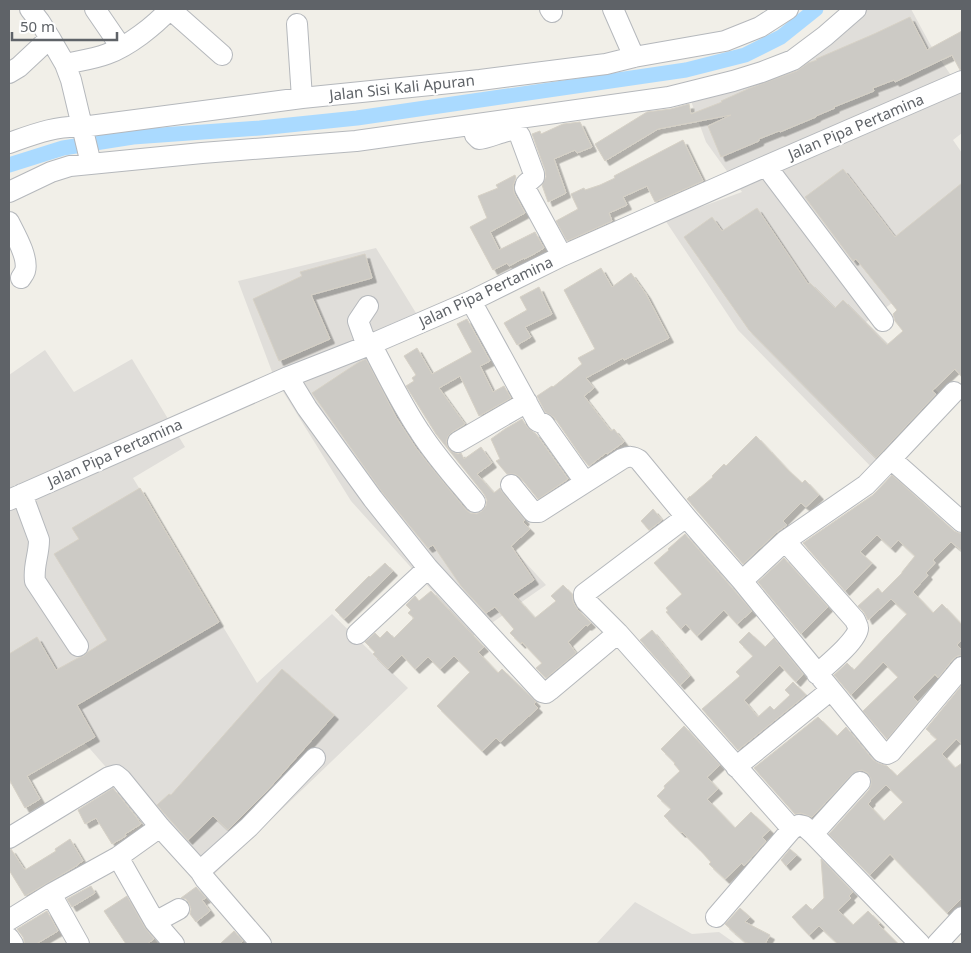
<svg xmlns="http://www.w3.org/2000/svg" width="971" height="953" font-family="'Noto Sans',sans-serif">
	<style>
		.industrial { fill: #e0deda }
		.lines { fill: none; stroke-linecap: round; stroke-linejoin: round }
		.canal { stroke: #aadaff; stroke-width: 15 }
		.building { fill: #cccac5; stroke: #d6d1c6; fill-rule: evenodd; filter: url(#shadow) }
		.minor-casing { stroke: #b5b8bc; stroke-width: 22 }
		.minor { stroke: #fff; stroke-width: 20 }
		.labels { text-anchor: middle; stroke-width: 4.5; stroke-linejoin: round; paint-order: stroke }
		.street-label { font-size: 15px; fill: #5f6368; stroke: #fff }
	</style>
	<defs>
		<filter id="shadow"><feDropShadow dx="4.5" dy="4.5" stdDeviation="0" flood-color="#0004"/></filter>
	</defs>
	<rect width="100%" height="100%" fill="#f1efe8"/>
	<path class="industrial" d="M851 9H911L930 44 962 92V133L953 140 962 153V252L866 322 948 402 879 475 738 330 665 220 742 192 706 142 691 101 791 53Z
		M376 248 416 313 357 339 455 485 546 585 473 636 351 501 274 377 238 281Z
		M45 350 74 392 132 359 185 447 133 478 257 683 332 614 408 688 206 882 84 742 9 785V375Z
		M635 902 692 934 719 932 736 944H596Z"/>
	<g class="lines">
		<path class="canal" d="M9 165 63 148 133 137 260 128 357 118 686 70 745 55 781 37 816 9"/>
	</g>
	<path class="building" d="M910 17 927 50 962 31V69L960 70 952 55 895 82 894 80 873 88 874 91 834 107 835 108 816 116V117L780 132 779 131 759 139V141L721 157 708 126 731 115 658 129 605 161 595 144 647 112 671 109 689 104 691 114 722 102 721 101 750 88 797 71 808 63 817 60 816 59 874 34Z
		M580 122 592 147 577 153 575 150 554 159 566 193 548 202 542 185 546 177 545 170 532 134 540 131 541 134 563 124Z
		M683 140 703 181 655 202 647 186 623 197 627 205 609 213 612 221 567 241 556 221 578 209 571 194 584 188 585 190 600 185 615 178 614 176Z
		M843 169 895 237 962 183V377L955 369 932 391 936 394 876 458 749 330 684 237 712 217 722 231 757 208 808 284 810 283 835 308 843 300 887 345 903 331 895 321 893 314 897 310 856 259 853 261 805 197Z
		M515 175 516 178 513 185 514 193 525 213 490 232 499 250 535 232 544 248 534 254 524 259V258L509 266 507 263 493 270 470 227 487 218 478 196 498 188 496 185Z
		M365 254 372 278 311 295 330 339 279 361 253 299 302 276 300 272Z
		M601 268 612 287 631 273 646 294 669 338 624 360 623 358 586 378 594 388 584 396 611 431 614 429 624 442 607 454 606 453 589 466 583 459 554 417 545 412 537 396 552 386 553 387 582 364 578 358 595 349 564 290Z
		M539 287 552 314 525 327 531 337 517 345 504 323 527 310 520 297Z
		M467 319 490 361 480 366 493 392 504 386 511 398 479 416 460 376 439 388 465 424 452 432 448 436 446 442 448 448 453 452 458 454 461 453 464 459 481 447 492 463 477 474 494 493 500 488 502 492 525 520 523 522 530 529 511 546 534 580 513 594 535 618 556 601 551 596 563 585 572 594 573 602 577 609 591 623 587 626 586 625 568 642 576 653 546 678 536 668 542 663 522 642 521 644 510 633 514 629 495 607 486 613 461 586 433 545 428 548 382 492 312 393 359 362 366 359 396 417 416 448 430 466 466 510 470 513 477 514 482 511 486 506 487 500 484 494 436 434 406 386 414 381 412 378 416 375 404 356 417 348 432 374 472 352 457 324Z
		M522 419 527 427 536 434 568 479 538 499 520 477 515 474H507L496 461 500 459 491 439 505 429Z
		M756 436 787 469 802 483 805 480 819 495 806 507 801 503 783 521 787 525 777 532 743 564 687 499 690 496V497L713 477 712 476 724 464 726 466Z
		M892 475 954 531 959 533 962 534V551L951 542 933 560 935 563 926 573 928 575 913 592 933 613 942 604 962 625V639L957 645 962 650V655L957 656 953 659 938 678 935 674 913 697 918 702 887 739 863 711 898 677 883 662 851 695 834 675 847 663 854 670 907 614 891 599 868 620 864 612 858 606 878 588 882 593 902 573V572L915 556 898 540 891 548 877 535 860 552 872 563 845 591 803 543 873 495Z
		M140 488 219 622 77 705 95 737 27 776 40 799 25 808 9 779V654L37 637 56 670 78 658 84 656 88 652 107 640 54 554 79 539 72 528Z
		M653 509 662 520 649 530 641 521Z
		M685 534 752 611 737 624 724 610 697 636 686 624 681 629 666 612 668 611 666 608 682 594 654 563 669 550 668 549Z
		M784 558 828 607 801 634 758 582Z
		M385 563 393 571 344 619 335 610 369 576 370 577Z
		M431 591 484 647 478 652 498 673 502 669 536 702 534 704 538 708 500 742 496 738 482 751 437 706 470 672 454 656 440 669 428 657 415 669 402 655 388 669 373 654 375 652 365 642 375 633 380 638 387 631 394 638 414 618 408 613 411 610 406 605 415 596 419 601Z
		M652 630 690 676 680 685 640 640Z
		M749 632 765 647 774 638 803 674 796 682 780 665 744 700 758 717 770 706 774 710 790 695 785 690 793 682 806 695 738 750 702 709 740 676 736 672 753 656 739 642Z
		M282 669 334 715 266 792 228 830 213 816 188 840 157 805 169 794 171 795Z
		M962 685V744L956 739 942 754 955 768 962 763V898L947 913 890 854 870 875 829 834 869 790 871 785V779L868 773 862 770 857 771 852 774 812 817 801 813 795 814 754 768 818 717 837 736 846 727 873 760 878 763 887 766 897 776 937 739 926 729ZM886 785 903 802 884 821 868 804 871 801 870 800Z
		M684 726 720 765 707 777 718 789 707 799 735 828 751 812 770 830 762 837 766 841 744 866 742 863 725 879 709 864 711 862 701 851 682 832 681 833 664 816 671 809 657 796 665 788 664 786 680 771 674 764 675 763 661 749Z
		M113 788 136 817 141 824 125 834 126 836 112 844 96 818 85 824 78 810Z
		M70 839 83 861 78 864V865L25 896 9 870V850L11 849 24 869 25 868V870L56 851 55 849Z
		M790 849 797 855 786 866 781 860Z
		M821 859 853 892 849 896 851 898 838 910 853 925 868 911 880 923 878 924 898 944H838L819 926 809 935 792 917 806 904 812 910 824 898Z
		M91 886 95 893 72 907 67 899Z
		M196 887 206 898 202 900 210 911 196 922 190 914 191 909 189 903 186 899 181 898Z
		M127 896 145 928 154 939 147 944H126L104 911Z
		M740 908 750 917 745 922 770 935 765 944H750L745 942 725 924Z
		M47 911 58 931 36 944H25L23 937 17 929Z
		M234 931 243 941 240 944H220Z"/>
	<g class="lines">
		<defs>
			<path id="minor" d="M30 9 40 22 50 38 65 64 71 80 91 164
				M95 9 121 47
				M170 9 222 55
				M550 9 552 12
				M613 9 634 57
				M297 24 302 98
				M65 64C79 61 94 59 107 54 129 46 154 26 170 9
				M9 73 19 67 50 38
				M473 125 475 135 479 139C488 139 508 128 514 131 517 131 518 133 520 136L534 174V177L526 184 525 188 562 256
				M9 143C32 135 57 125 82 127L302 98 480 80 606 64 634 57 725 41 760 27 788 9
				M766 166 883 321
				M9 192 51 172 70 166 202 153 356 141 669 97 733 81 762 72 793 60 825 36 856 9
				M9 222C15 234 29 258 25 271 24 274 22 276 21 278
				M471 301 537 421 544 424 585 482
				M371 344C387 374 401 404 420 432 436 457 456 479 475 502
				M367 346 358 321 368 306
				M288 377 307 408 373 499 428 568 542 692 546 693 550 690 618 633 586 601 584 597V594L686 517
				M458 442 527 402
				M891 459 954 392
				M511 485 533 512H539L622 459C629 456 633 456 639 460L686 517 742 581 882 752 887 754 891 752 962 667
				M22 494 39 540C39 555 33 566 35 581L78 646
				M9 500 288 377 367 346 471 301 562 256 766 166 962 81
				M785 541 855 620C856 623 858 625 858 628 859 639 826 666 817 674
				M742 581 785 541 866 485 891 459 962 522
				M618 633 792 829 799 825 804 826 813 834 920 944
				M357 634 428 568
				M736 767 831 690
				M813 834 860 782
				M9 838 109 777 116 775 121 779 160 827 200 871 205 879 261 944
				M118 857 155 922 174 944
				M200 871 249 827 315 758
				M51 894 79 944
				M716 917 792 829
				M9 920 51 894 118 857 160 827
				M155 922 179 909
				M9 938 13 944
				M937 944 962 917"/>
		</defs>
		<use href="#minor" class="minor-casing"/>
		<use href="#minor" class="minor"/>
	</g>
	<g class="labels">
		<g class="street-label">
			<text transform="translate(402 88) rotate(-6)" y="5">Jalan Sisi Kali Apuran</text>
			<text transform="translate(856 127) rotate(-23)" y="5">Jalan Pipa Pertamina</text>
			<text transform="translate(486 292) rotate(-25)" y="5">Jalan Pipa Pertamina</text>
			<text transform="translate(115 453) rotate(-24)" y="5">Jalan Pipa Pertamina</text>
		</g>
	</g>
	<rect width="971" height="953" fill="none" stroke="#5f6368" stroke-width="20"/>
	<path d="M12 32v8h105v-8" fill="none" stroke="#5f6368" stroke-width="2.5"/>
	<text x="20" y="32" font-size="15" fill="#5f6368" stroke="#ffffff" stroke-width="4" paint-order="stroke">50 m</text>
</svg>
